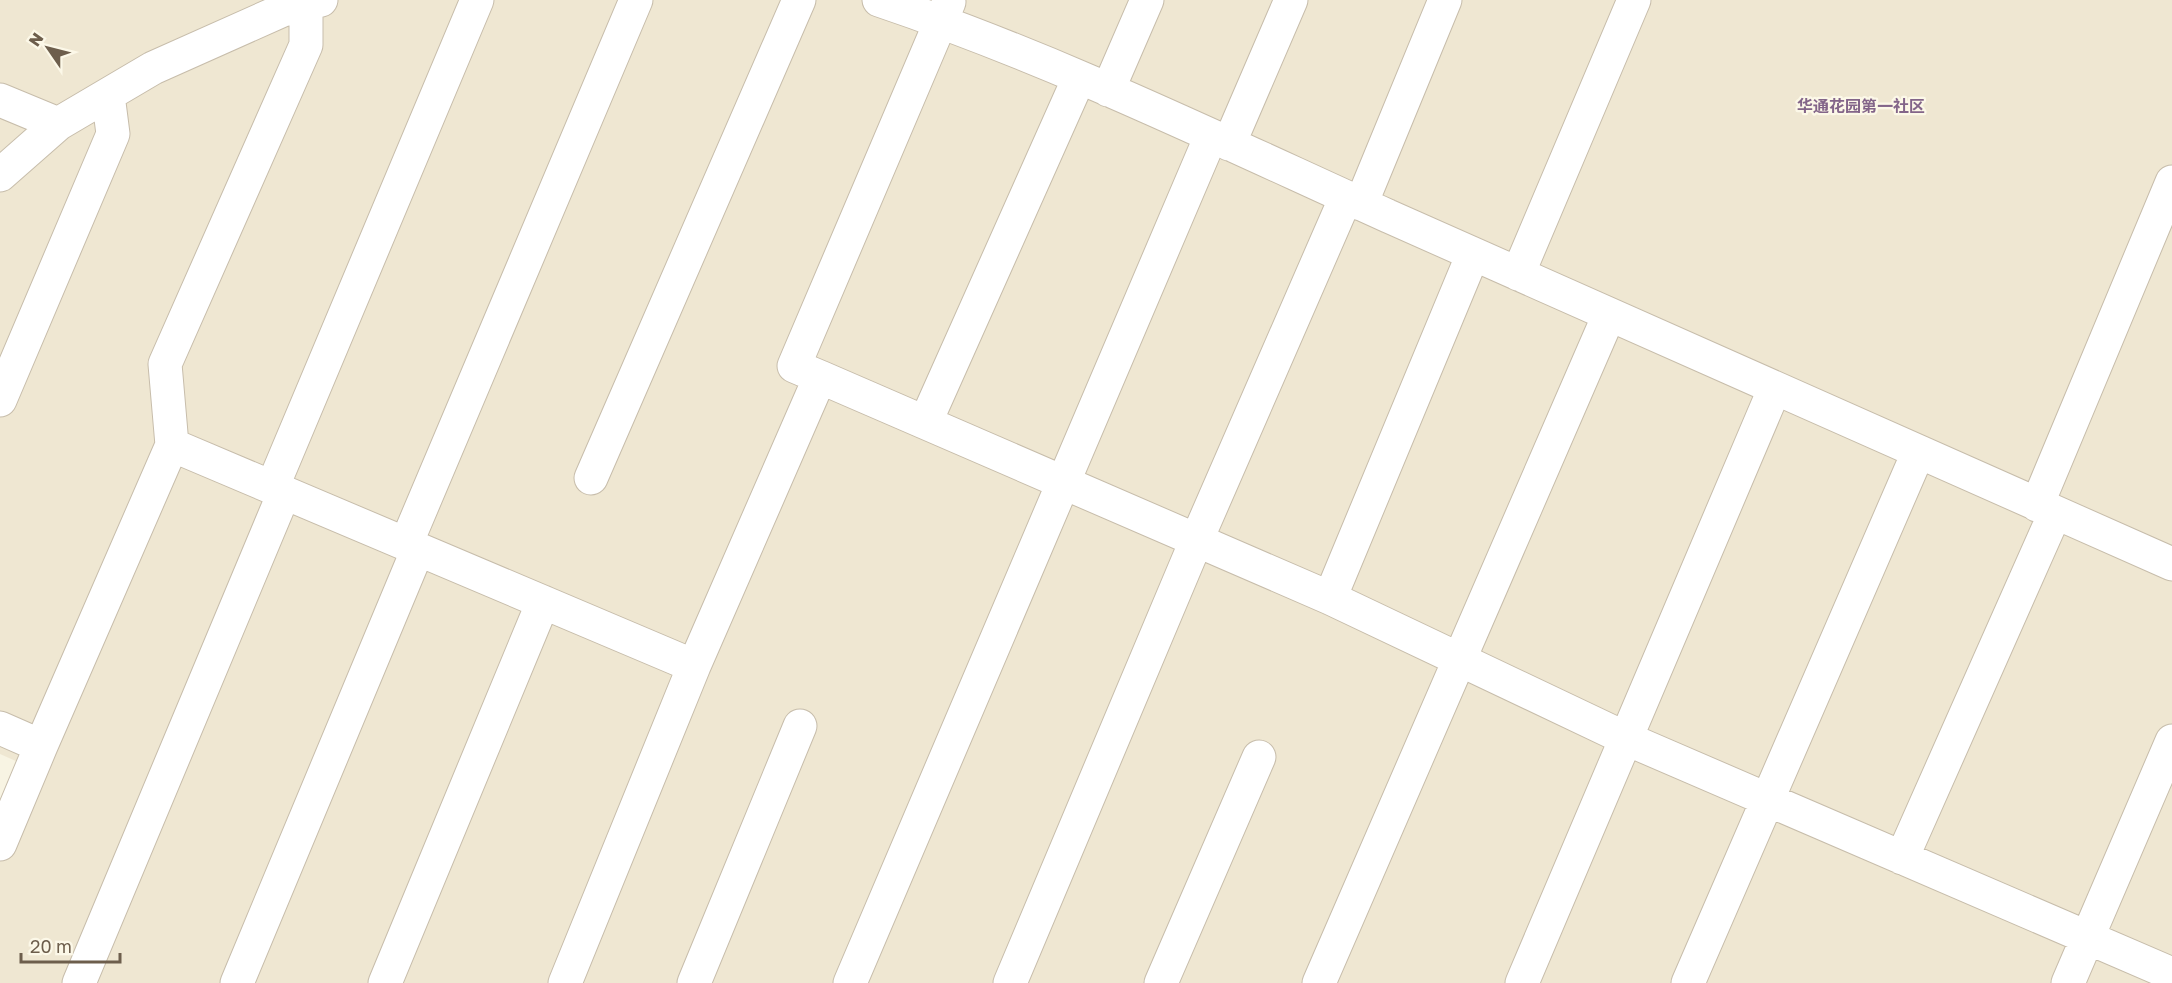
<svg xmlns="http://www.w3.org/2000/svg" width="2172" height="983" font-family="'Golos Text','Noto Sans SC',sans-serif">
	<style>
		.residential { fill: #efe7d2 }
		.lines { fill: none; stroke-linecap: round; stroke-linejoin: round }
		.minor-casing { stroke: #c7bdab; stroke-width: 35 }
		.minor { stroke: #fff; stroke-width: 33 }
		.labels { text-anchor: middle; stroke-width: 4.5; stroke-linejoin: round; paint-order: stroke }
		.neighbourhood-label { font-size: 16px; font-weight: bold; fill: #836589; stroke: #fcf8e8 }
	</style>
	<rect width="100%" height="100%" fill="#f8f4e3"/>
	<path class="residential" d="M0 0H2172V983H0V804L18 762 0 754Z"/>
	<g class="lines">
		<defs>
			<path id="minor" d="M879 0C1054 59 1220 140 1388 216 1649 333 1910 450 2172 564
				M1108 90 1147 0
				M0 100 58 124
				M1229 144 1291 0
				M0 175 58 124 153 68 283 10 321 0
				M1361 204 1445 0
				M1518 274 1634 0
				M820 377 794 366 949 2
				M0 400 113 134 108 95
				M926 421 1079 78
				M172 445 165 364 306 45V4
				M591 478 799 0
				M272 488 477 0
				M2037 505 2172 182
				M406 544 636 0
				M1330 598 1473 254
				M0 728 41 746 172 445 694 666 820 377 1330 598 1627 739 2172 974
				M0 844 41 746
				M1902 858 2055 513
				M79 983 284 493
				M237 983 418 549
				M385 983 543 602
				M565 983 694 666
				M694 983 800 726
				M850 983 1211 136
				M1010 983 1197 539 1346 197
				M1161 983 1259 757
				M1319 983 1609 315
				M1522 983 1774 390
				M1688 983 1918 453
				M2068 983 2172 741"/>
		</defs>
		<use href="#minor" class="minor-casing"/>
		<use href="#minor" class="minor"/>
	</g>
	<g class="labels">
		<g class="neighbourhood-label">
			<text x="1861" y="112">华通花园第一社区</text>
		</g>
	</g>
	<g transform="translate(48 48) rotate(305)" stroke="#fcf8e8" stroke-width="4.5" paint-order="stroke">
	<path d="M0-4.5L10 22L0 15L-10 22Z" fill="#6d5e4c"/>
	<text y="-9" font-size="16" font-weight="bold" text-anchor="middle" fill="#6d5e4c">N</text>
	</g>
	<path d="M21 953v9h99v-9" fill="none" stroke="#6d5e4c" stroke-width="3"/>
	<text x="30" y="953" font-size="18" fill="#6d5e4c" stroke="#fcf8e8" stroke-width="4.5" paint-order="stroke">20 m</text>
</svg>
